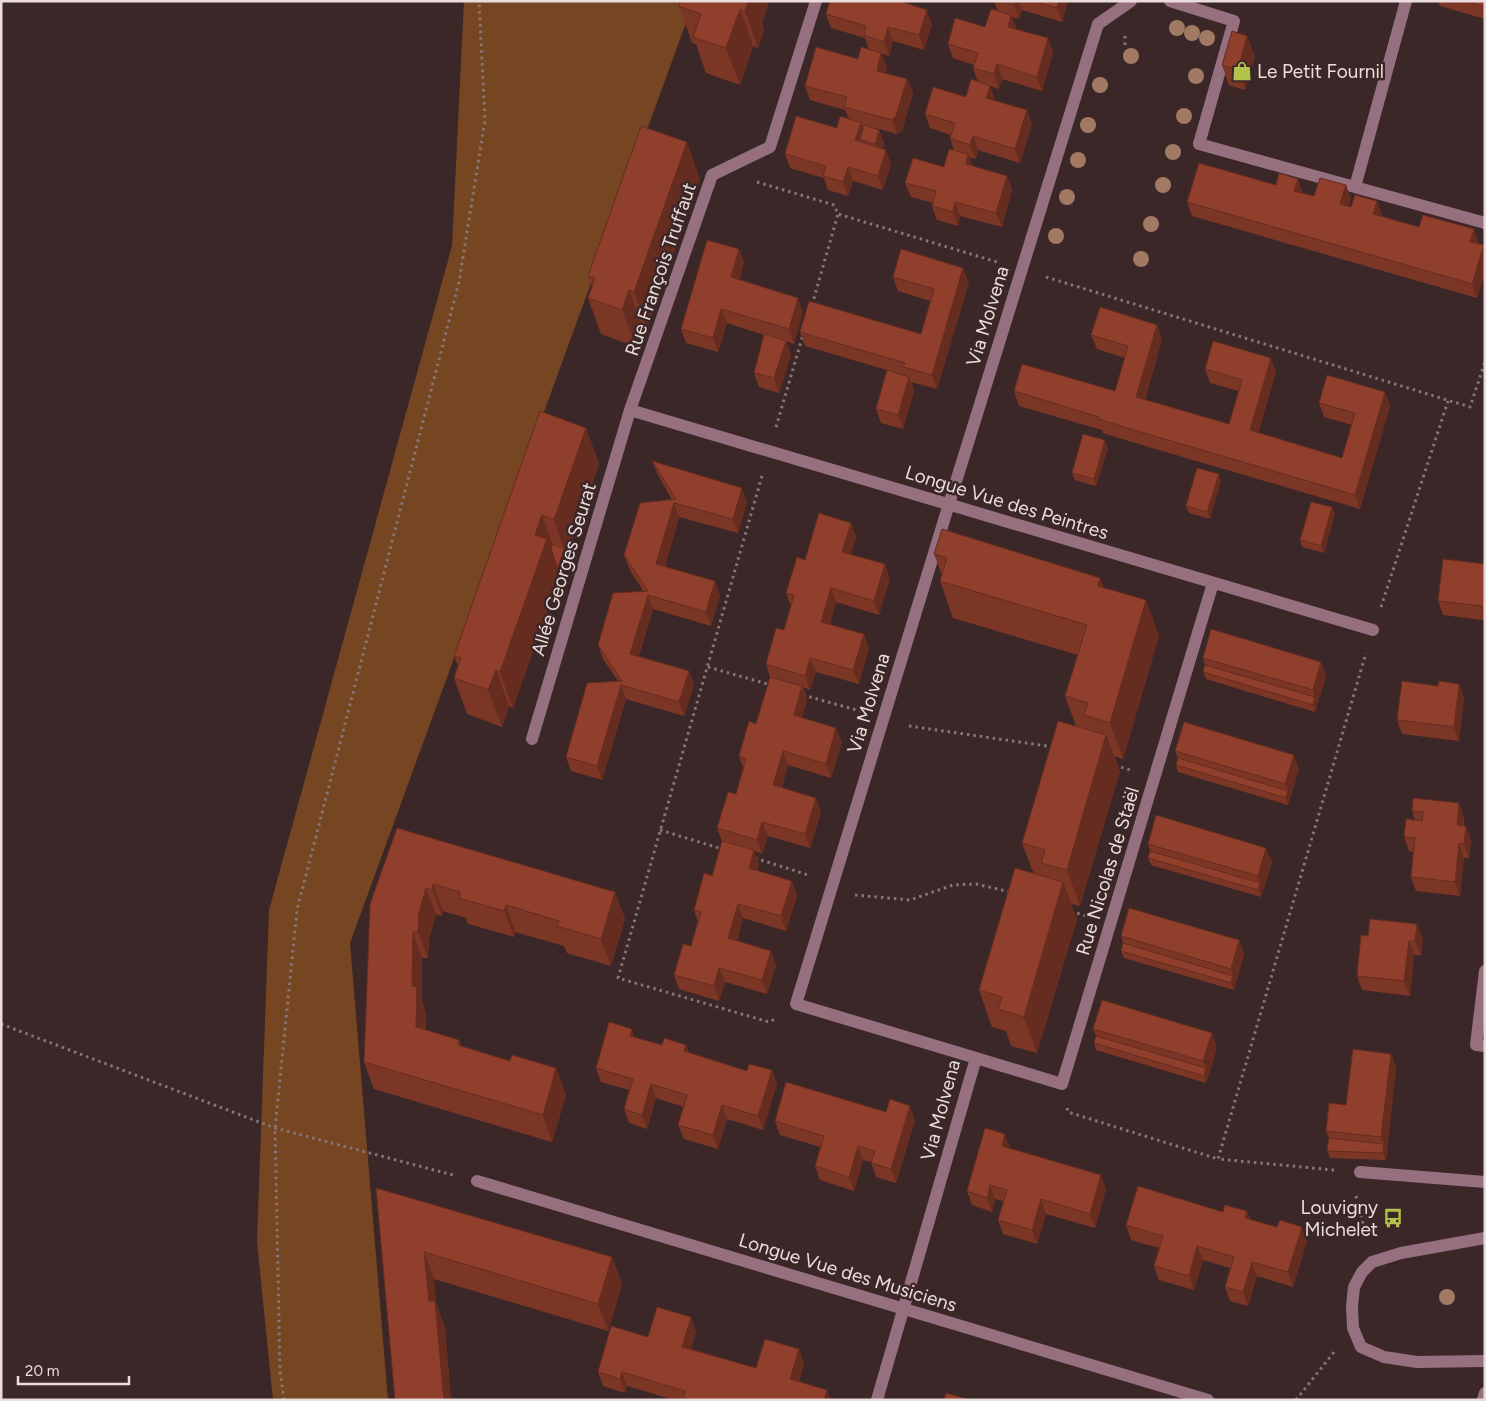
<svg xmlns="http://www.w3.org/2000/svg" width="1486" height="1401" font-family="Figtree,sans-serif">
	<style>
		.green { fill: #764623 }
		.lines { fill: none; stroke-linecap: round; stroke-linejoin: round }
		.path { stroke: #877676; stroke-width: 3; stroke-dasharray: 2.5 4; stroke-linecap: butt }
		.minor { stroke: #96707f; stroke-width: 12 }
		.tree { fill: #a27963 }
		.wall { fill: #7c3626 }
		.shaded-wall { fill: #652c1f }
		.building { fill: #903f2c; stroke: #652c1f }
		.labels { text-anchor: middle; stroke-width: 5; stroke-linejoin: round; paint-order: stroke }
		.poi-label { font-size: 19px; fill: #ebdddd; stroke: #3b2728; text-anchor: start }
		.street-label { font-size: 19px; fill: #ebdddd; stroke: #3b2728 }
	</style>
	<rect width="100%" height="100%" fill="#3b2728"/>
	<path class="green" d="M464 1H694L350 943 388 1400H273L257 1242 269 910 452 246Z"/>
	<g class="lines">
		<path class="path" d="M1125 36V46
			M757 182 834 205 838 214 997 262
			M1046 277 1470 407 1485 362
			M812 305 838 214
			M776 427 803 335
			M762 476 618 978 769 1022 775 1019
			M1381 607 1448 401
			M708 667 771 685
			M803 695 860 711
			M909 726 1054 747
			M1115 765 1130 770
			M660 830 722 849
			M755 858 808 875
			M855 895 910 900 953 885 976 884 1010 892
			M1071 911 1086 916
			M1 1024 275 1128 453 1175
			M1067 1108 1068 1112 1218 1159
			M1334 1170 1218 1159 1366 653
			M1356 1196 1366 1236
			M284 1400 280 1370 275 1128 297 910 459 282 485 120 479 1
			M1296 1400 1334 1352"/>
		<path class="minor" d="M1170 1 1234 21 1199 144 1485 223
			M1355 187 1406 1
			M630 410 1373 630
			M532 739 630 410 712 175 770 147 816 1
			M1485 971 1476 1045 1485 1046
			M976 1058 1062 1084 1213 583
			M1360 1172 1485 1182
			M477 1181 1208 1400
			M1485 1238 1401 1253 1372 1262 1362 1272 1354 1287 1352 1306 1353 1328 1361 1347 1384 1357 1417 1362 1485 1361
			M877 1400 976 1058 796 1004 949 504 1098 24 1131 1
			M1483 1400 1485 1393"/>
	</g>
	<g class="tree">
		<circle cx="1177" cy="28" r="8"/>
		<circle cx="1192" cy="33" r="8"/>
		<circle cx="1207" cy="38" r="8"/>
		<circle cx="1131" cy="56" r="8"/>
		<circle cx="1196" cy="76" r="8"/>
		<circle cx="1100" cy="85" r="8"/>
		<circle cx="1184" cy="116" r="8"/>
		<circle cx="1088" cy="125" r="8"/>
		<circle cx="1173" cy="152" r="8"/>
		<circle cx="1078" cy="160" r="8"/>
		<circle cx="1163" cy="185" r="8"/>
		<circle cx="1067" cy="197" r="8"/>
		<circle cx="1151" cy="224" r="8"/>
		<circle cx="1056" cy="236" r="8"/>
		<circle cx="1141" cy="259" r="8"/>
		<circle cx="1447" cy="1297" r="8"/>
	</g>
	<path class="wall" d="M769 1 762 23 764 30 758 48 753 46 740 85 706 73 696 44 692 43 679 6Z
		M830 1H905V3L932 24 924 50 893 41 889 56 869 50 865 38 831 28 826 14Z
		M994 1H1068L1062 22 1022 10 1019 19 1012 17 1016 29 1048 38 1053 53 1042 91 1002 79 999 89 990 86 995 101 1032 124 1020 163 978 150 976 159 969 157 973 166 1007 176 1012 190 1002 227 960 216 958 226 937 220 932 206 933 203 911 197 905 183 944 167 954 150 950 138 951 135 930 128 925 114 966 97 978 82 973 68 974 65 953 58 948 44 985 27 998 11Z
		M1438 1H1485V19L1440 6Z
		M1247 36 1255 57 1245 90 1229 85 1222 65Z
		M881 53 887 67 885 73 907 79 913 93 902 131 897 134 872 127 879 130 884 144 883 149 891 164 883 190 853 181 848 196 828 190 824 178 790 168 785 154 837 128 849 119 845 110 810 100 805 86 858 59Z
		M700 179 647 328 643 327 636 347 601 334 588 298 592 286 588 276Z
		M1346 185 1351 199 1349 206 1351 207 1377 201 1382 216 1419 227 1474 229 1478 244 1484 245 1485 248V273L1477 298 1192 216 1187 202 1303 193 1314 196Z
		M739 249 744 263 739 280 803 312 794 344 786 341 791 355 779 393 759 387 754 373 764 335 727 323 718 352 686 343 681 329Z
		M893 277 969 282 937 389 911 382 914 391 903 429 881 423 876 409 887 370 805 346 800 332 921 334 930 301 898 291Z
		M1157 325 1162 339 1145 400 1229 424 1239 391 1210 383 1205 369 1276 372 1258 433 1342 458 1352 425 1324 417 1319 403 1385 392 1390 406 1360 509 1132 442 1103 433 1102 430 1019 406 1014 391H1115L1125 358 1097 349 1091 335Z
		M586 428 599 464 513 708 509 706 502 727 467 714 454 678 458 666 454 656Z
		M1108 448 1096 486 1075 480 1072 473Z
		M652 461 747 502 738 533 679 517 665 567 720 595 711 626 653 609 639 656 689 671 694 685 684 716 626 699 602 780 571 771 566 757 618 681 603 659 598 645 644 592 630 570 624 555 672 500 658 475Z
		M1221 481 1210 519 1189 513 1186 506Z
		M1332 507 1335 514 1324 553 1302 547 1300 540Z
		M851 523 856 537 850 554 890 578 879 615 836 602 830 624 869 648 859 684 816 672 810 690 803 687 807 700 802 718 842 742 831 778 788 765 782 787 821 812 810 848 768 836 762 854 754 851 759 864 757 870 797 895 786 931 743 918 737 941 776 965 767 994 725 982 719 1001 679 989 674 975 691 946 698 922 694 910 712 876 722 841 717 828 736 794 743 768 739 756 756 724 770 677 766 664 784 630 791 606 786 593 805 560Z
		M934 554 1100 578 1104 588 1146 600 1159 636 1123 759 1114 756 1120 771 1080 906 1071 904 1077 919 1037 1053 1011 1046 1006 1031 992 1027 979 990 1034 874 1022 843 1076 726 1065 696 1078 655 953 618 940 581 942 575Z
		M1485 564V623L1483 620 1443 615 1438 601Z
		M1203 658 1321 662 1326 676 1315 712 1206 679 1203 672 1205 665Z
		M1459 684 1464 698 1459 741 1402 734 1397 720 1438 686Z
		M1175 751 1299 769 1288 805 1178 772 1176 765 1178 758Z
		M1412 811 1464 817V826L1471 840 1469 858H1464L1460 896 1416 891 1411 877 1413 852 1409 851 1404 837 1415 820Z
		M397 828 615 892 625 919 611 966 567 953 564 946 515 932 514 937 468 924 466 918 443 911 442 916 436 914 429 940 428 958H422V1000L426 1014V1030L459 1040 461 1046 510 1061 556 1068 566 1095 552 1142 374 1089 364 1062Z
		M1148 844 1272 862 1261 897 1151 865 1148 858 1150 851Z
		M1361 935 1423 938 1421 955H1414L1410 996 1362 990 1357 976Z
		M1121 936 1239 940 1244 954 1234 990 1124 958 1121 951 1123 943Z
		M1093 1029 1217 1047 1206 1083 1096 1050 1094 1043 1096 1036Z
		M635 1037 662 1045H686L689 1053 747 1071 772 1070 777 1084 763 1130 727 1119 718 1149 684 1139 678 1125 684 1107 656 1098 647 1129 629 1123 624 1109 629 1090 601 1082 596 1068Z
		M1391 1054 1396 1068 1386 1160 1330 1158 1327 1151 1329 1138 1326 1131 1346 1105Z
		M886 1112 915 1120 896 1183 876 1177 871 1162 863 1160 854 1191 820 1180 815 1166 820 1147 780 1135 775 1121Z
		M1010 1148V1149L1106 1189 1095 1228 1046 1214 1037 1244 1003 1234 998 1220 1003 1201 995 1199 992 1212 972 1205 967 1191Z
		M376 1188 612 1257 622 1284 608 1331 434 1279 436 1304 445 1327 451 1400H395Z
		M1247 1211 1250 1219 1307 1241 1293 1287 1257 1276 1248 1306 1230 1301 1225 1287 1230 1268 1203 1260 1194 1290 1159 1280 1154 1266 1159 1248 1131 1240 1126 1225 1223 1212Z
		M696 1331 691 1349 756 1368 804 1363 799 1382 831 1400H674L627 1386 625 1393 603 1386 598 1372 648 1337Z"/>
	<path class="shaded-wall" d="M748 1H769L762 23 764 30 758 48 745 11Z
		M1015 1H1019L1022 10 1019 19 1014 5Z
		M1059 1H1068L1062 22 1057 8Z
		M740 9 753 46 740 85 726 48Z
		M927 10 932 24 924 50 919 35Z
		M1011 15 1017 29 1008 27Z
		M888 27 893 41 889 56 884 42Z
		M1247 36 1255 57 1245 90 1238 70Z
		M1048 38 1053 53 1042 91 1037 77Z
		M881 53 887 67 882 85 877 71Z
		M997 64 1002 79 999 89 994 74Z
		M907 79 913 93 902 131 897 134 892 120Z
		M990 86 995 100 991 112 986 98Z
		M1027 110 1032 124 1020 163 1015 149Z
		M861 123 866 137 860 139 863 148 855 140Z
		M879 130 884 144 880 158 875 144Z
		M973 136 978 150 976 159 970 145Z
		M687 142 700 179 647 328 634 292Z
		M886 150 891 164 883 190 878 176Z
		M968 154 974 168 966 164Z
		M848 167 853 181 848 196 843 182Z
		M1007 176 1012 190 1002 227 996 213Z
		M1298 179 1303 193 1294 191Z
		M1346 185 1351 199 1345 218 1340 204Z
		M1377 201 1382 215 1378 228 1373 214Z
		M955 202 960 216 958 226 953 212Z
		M1474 229 1479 243 1475 256 1470 242Z
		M1484 245 1485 248V273L1477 298 1472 284Z
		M739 249 744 263 736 292 731 277Z
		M963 268 969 282 937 389 932 375Z
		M629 290 643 327 636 347 622 310Z
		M798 298 803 312 794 344 789 329Z
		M721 309 727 323 718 352 713 338Z
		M1157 325 1162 339 1141 411 1136 397Z
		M786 341 791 355 779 393 774 378Z
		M1271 358 1276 372 1255 445 1250 430Z
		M909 377 914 391 903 429 898 415Z
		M1385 392 1390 406 1360 509 1355 495Z
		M586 428 599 464 513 708 500 672 535 535 542 515 555 552 564 549 554 520Z
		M1105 440 1108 448 1096 486 1094 479Z
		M1219 474 1221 481 1210 519 1207 512Z
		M742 488 747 502 738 533 733 519Z
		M674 503 679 517 662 578 656 564Z
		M1332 507 1335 514 1324 553 1321 546Z
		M851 523 856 537 847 566 842 552Z
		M885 564 890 578 879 615 874 601Z
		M1100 578 1114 614 1098 586Z
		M715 581 720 595 711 626 706 612Z
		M831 588 836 602 826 636 821 622Z
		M648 595 653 609 635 668 630 654Z
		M1146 600 1159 636 1123 759 1110 723Z
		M864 634 869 648 859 684 853 670Z
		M810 658 816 672 810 690 805 676Z
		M1321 662 1326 676 1315 712 1313 705 1315 697 1313 690Z
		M496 670 509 706 502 727 488 690Z
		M689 671 694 685 684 716 679 702Z
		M1459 684 1464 698 1459 741 1454 727Z
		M621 685 626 699 602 780 597 766Z
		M802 686 807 700 799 729 794 715Z
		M836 728 842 742 831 778 826 764Z
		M1106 735 1120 771 1080 906 1067 870Z
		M783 751 788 765 778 799 773 785Z
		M1294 755 1299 769 1288 805 1286 798 1288 791 1285 784Z
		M816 798 821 812 810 848 805 834Z
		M1459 803 1464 817 1462 839 1457 825Z
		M762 822 768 836 762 854 757 840Z
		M1466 826 1471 840 1469 858 1464 844Z
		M1459 843 1464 858 1460 896 1455 882Z
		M1266 848 1272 862 1261 897 1258 890 1260 883 1258 876Z
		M754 850 759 864 754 882 749 868Z
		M792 881 797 895 786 931 781 916Z
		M1063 882 1077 919 1037 1053 1024 1017Z
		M433 884 443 911 442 916 432 890Z
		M426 888 436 914 429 940 428 958 418 932 419 913Z
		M615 892 625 919 611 966 601 939Z
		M738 904 743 918 733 952 728 938Z
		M506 905 515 932 514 937 504 911Z
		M1417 924 1423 938 1421 955 1415 941Z
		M413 932 422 958V1000L426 1014V1054L416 1027 412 986Z
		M1239 940 1244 954 1234 990 1231 983 1233 976 1231 969Z
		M1409 941 1414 955 1410 996 1404 981Z
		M771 951 776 965 767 994 762 980Z
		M719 968 725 982 719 1001 714 986Z
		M632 1029 637 1043 630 1036Z
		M1212 1033 1217 1047 1209 1075 1203 1061Z
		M686 1045 691 1059 684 1051Z
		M1391 1054 1396 1068 1386 1160 1383 1153 1384 1144 1381 1137Z
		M556 1068 566 1095 552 1142 543 1115Z
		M1206 1068 1209 1075 1206 1083 1204 1076Z
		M772 1070 777 1084 763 1130 758 1116Z
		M651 1084 656 1098 647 1129 642 1115Z
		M722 1105 727 1119 718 1149 713 1135Z
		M910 1106 915 1120 896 1183 891 1169Z
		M1005 1134 1010 1148 1007 1160 1002 1146Z
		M858 1146 863 1160 854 1191 849 1177Z
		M1101 1175 1106 1189 1095 1228 1090 1214Z
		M990 1185 995 1199 992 1212 987 1198Z
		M1041 1199 1046 1214 1037 1244 1032 1230Z
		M1247 1211 1252 1225 1245 1218Z
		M1302 1227 1307 1241 1293 1287 1288 1272Z
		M1197 1246 1203 1260 1194 1290 1189 1276Z
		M424 1252 434 1279 436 1304 445 1327 451 1400H444L429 1301Z
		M612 1257 622 1284 608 1331 598 1304Z
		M1252 1262 1257 1276 1248 1306 1243 1292Z
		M691 1317 696 1331 687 1361 682 1347Z
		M799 1349 804 1363 795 1393 790 1379Z
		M622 1372 627 1386 625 1393 620 1379Z
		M827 1390 831 1400H824Z"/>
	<path class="building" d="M681 1H748L745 11 740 9 726 48 693 37 701 14 679 6Z
		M830 1H900L927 10 919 35 888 27 884 42 864 35 866 26 826 14Z
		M1001 1H1015L1014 5Z
		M1034 1H1059L1057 8Z
		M1466 1H1485V7Z
		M991 9 1011 15 1008 27 1048 38 1037 77 997 64 994 74 973 68 978 53 948 44 955 18 985 27Z
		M1232 31 1247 36 1238 70 1222 65Z
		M816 47 858 59 861 47 881 53 877 71 907 79 896 116 892 120 844 107 847 97 805 86Z
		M971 79 990 86 986 98 1027 110 1015 149 973 136 970 145 950 138 955 123 925 114 933 87 966 97Z
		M796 116 837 128 840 116 861 123 855 140 886 150 878 176 848 167 843 182 823 176 826 166 785 154Z
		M864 125 879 130 875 144 860 139Z
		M641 126 687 142 634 292 629 290 622 310 588 298 595 278 588 276Z
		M949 149 968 154 966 164 1007 176 996 213 955 202 953 212 932 206 936 191 905 183 913 158 944 167Z
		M1199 163 1276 185 1279 173 1298 179 1294 191 1314 196 1320 178 1346 185 1340 204 1351 207 1355 195 1377 201 1373 214 1419 227 1423 215 1474 229 1470 242 1484 245 1472 284 1187 202Z
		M707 240 739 249 731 277 798 298 789 329 721 309 713 338 681 329Z
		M901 249 963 268 932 375 903 367 905 363 800 332 809 301 921 334 934 289 893 277Z
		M1100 307 1157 325 1136 397 1229 424 1242 380 1205 369 1213 341 1271 358 1250 430 1342 458 1355 413 1319 403 1327 375 1385 392 1355 495 1127 428 1098 419 1099 417 1014 391 1022 364 1115 391 1128 346 1091 335Z
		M764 334 786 341 774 378 754 373Z
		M887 370 909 377 898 415 876 409Z
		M540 411 586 428 554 520 542 515 535 535 547 539 500 672 496 670 488 690 454 678 461 658 454 656Z
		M1083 434 1105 440 1094 479 1072 473Z
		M652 461 742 488 733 519 674 503 656 564 715 581 706 612 648 595 630 654 689 671 679 702 621 685 597 766 566 757 587 683 622 681 598 645 613 593 648 591 624 555 640 503 676 499Z
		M1197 468 1219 474 1207 512 1186 506Z
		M1311 502 1332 507 1321 546 1300 540Z
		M819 513 851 523 842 552 885 564 874 601 831 588 821 622 864 634 853 670 810 658 805 676 766 664 776 628 784 630 794 595 786 593 797 557 805 560Z
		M942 529 1100 578 1098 586 1146 600 1110 723 1084 715 1088 703 1065 696 1087 625 940 581 947 558 934 554Z
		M553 544 564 549 558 568 551 549Z
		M1443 559 1485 564V615H1482V606L1438 601Z
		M1211 629 1321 662 1313 690 1203 658Z
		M1205 665 1315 697 1313 705 1203 672Z
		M770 677 802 686 794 715 836 728 826 764 783 751 773 785 816 798 805 834 762 822 757 840 717 828 728 792 736 794 746 759 739 756 749 721 756 724Z
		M1402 681 1438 686 1439 681 1459 684 1454 727 1397 720Z
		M1058 721 1106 735 1067 870 1041 863 1045 850 1022 843Z
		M1184 722 1294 755 1285 784 1175 751Z
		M1178 758 1288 791 1286 798 1176 765Z
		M1413 798 1459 803 1457 825 1466 826 1464 844 1459 843 1455 882 1411 877 1415 838 1404 837 1406 819 1422 821 1423 812 1412 811Z
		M1156 815 1266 848 1258 876 1148 844Z
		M397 828 615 892 601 939 557 926 559 921 506 905 504 911 459 898 460 892 433 884 432 890 426 888 419 913 418 932H413L412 986 417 987 416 1027 459 1040 458 1045 510 1061 512 1055 556 1068 543 1115 364 1062 370 904Z
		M722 841 754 850 749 868 792 881 781 916 738 904 728 938 771 951 762 980 719 968 714 986 674 975 683 944 691 946 701 912 694 910 704 873 712 876Z
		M1150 851 1260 883 1258 890 1148 858Z
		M1015 868 1063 882 1024 1017 998 1009 1002 997 979 990Z
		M1129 908 1239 940 1231 969 1121 936Z
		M1370 919 1417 924 1415 941H1409L1404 981 1357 976 1361 935 1368 936Z
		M1123 943 1233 976 1231 983 1121 951Z
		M1102 1000 1212 1033 1203 1061 1093 1029Z
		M609 1022 632 1029 630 1036 662 1045 664 1038 686 1045 684 1051 747 1071 749 1064 772 1070 758 1116 722 1105 713 1135 678 1125 687 1095 651 1084 642 1115 624 1109 633 1079 596 1068Z
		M1096 1036 1206 1068 1204 1076 1094 1043Z
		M1353 1049 1391 1054 1381 1137 1326 1131 1329 1103 1346 1105Z
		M786 1082 886 1112 890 1099 910 1106 891 1169 871 1163 875 1151 858 1146 849 1177 815 1166 824 1136 775 1121Z
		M985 1128 1005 1134 1002 1146 1101 1175 1090 1214 1041 1199 1032 1230 998 1220 1007 1190 990 1185 987 1198 967 1191Z
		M1329 1138 1384 1144 1383 1153 1327 1151Z
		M1138 1186 1223 1212 1225 1205 1247 1211 1245 1218 1277 1227 1280 1220 1302 1227 1288 1272 1252 1262 1243 1292 1225 1287 1234 1257 1197 1246 1189 1276 1154 1266 1163 1236 1126 1225Z
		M376 1188 612 1257 598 1304 424 1252 429 1301H435L444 1400H395Z
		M657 1307 691 1317 682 1347 756 1368 765 1339 799 1349 790 1379 827 1390 824 1400H690L683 1398 685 1391 622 1372 620 1379 598 1372 611 1326 648 1337Z
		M946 1393 971 1400H944Z"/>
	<defs>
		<symbol id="shop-bare" viewBox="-9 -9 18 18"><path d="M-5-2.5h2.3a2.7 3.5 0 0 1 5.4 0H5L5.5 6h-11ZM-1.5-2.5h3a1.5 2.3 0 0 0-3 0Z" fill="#b3c24b" stroke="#3b2728" stroke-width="2.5" paint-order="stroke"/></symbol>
		<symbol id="bus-bare" viewBox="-9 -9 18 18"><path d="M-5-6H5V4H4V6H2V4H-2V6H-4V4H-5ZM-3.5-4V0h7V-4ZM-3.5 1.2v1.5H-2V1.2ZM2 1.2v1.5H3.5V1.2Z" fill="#b3c24b" stroke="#3b2728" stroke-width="2.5" paint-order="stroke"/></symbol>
	</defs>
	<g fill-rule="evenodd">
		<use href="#shop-bare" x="1228" y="57" width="28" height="28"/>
		<use href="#bus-bare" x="1379" y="1204" width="28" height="28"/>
	</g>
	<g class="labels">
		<g class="poi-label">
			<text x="1257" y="78">Le Petit Fournil</text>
			<text x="1378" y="1214" text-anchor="end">Louvigny<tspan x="1378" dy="22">Michelet</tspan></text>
		</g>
		<g class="street-label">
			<text transform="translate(660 269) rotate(-71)" y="7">Rue François Truffaut</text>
			<text transform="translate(987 316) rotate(-73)" y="7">Via Molvena</text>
			<text transform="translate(1007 502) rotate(17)" y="7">Longue Vue des Peintres</text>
			<text transform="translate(563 569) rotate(-73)" y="7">Allée Georges Seurat</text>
			<text transform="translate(868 703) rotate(-73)" y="7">Via Molvena</text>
			<text transform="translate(1107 871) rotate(-73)" y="7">Rue Nicolas de Staël</text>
			<text transform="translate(940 1110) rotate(-75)" y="7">Via Molvena</text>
			<text transform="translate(848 1272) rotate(17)" y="7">Longue Vue des Musiciens</text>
		</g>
	</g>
	<rect width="1486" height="1401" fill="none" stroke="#ebdddd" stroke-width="5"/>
	<path d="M18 1376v8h111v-8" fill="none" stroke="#ebdddd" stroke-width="2.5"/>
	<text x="25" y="1376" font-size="15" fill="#ebdddd" stroke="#3b2728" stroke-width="4" paint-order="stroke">20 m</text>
</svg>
